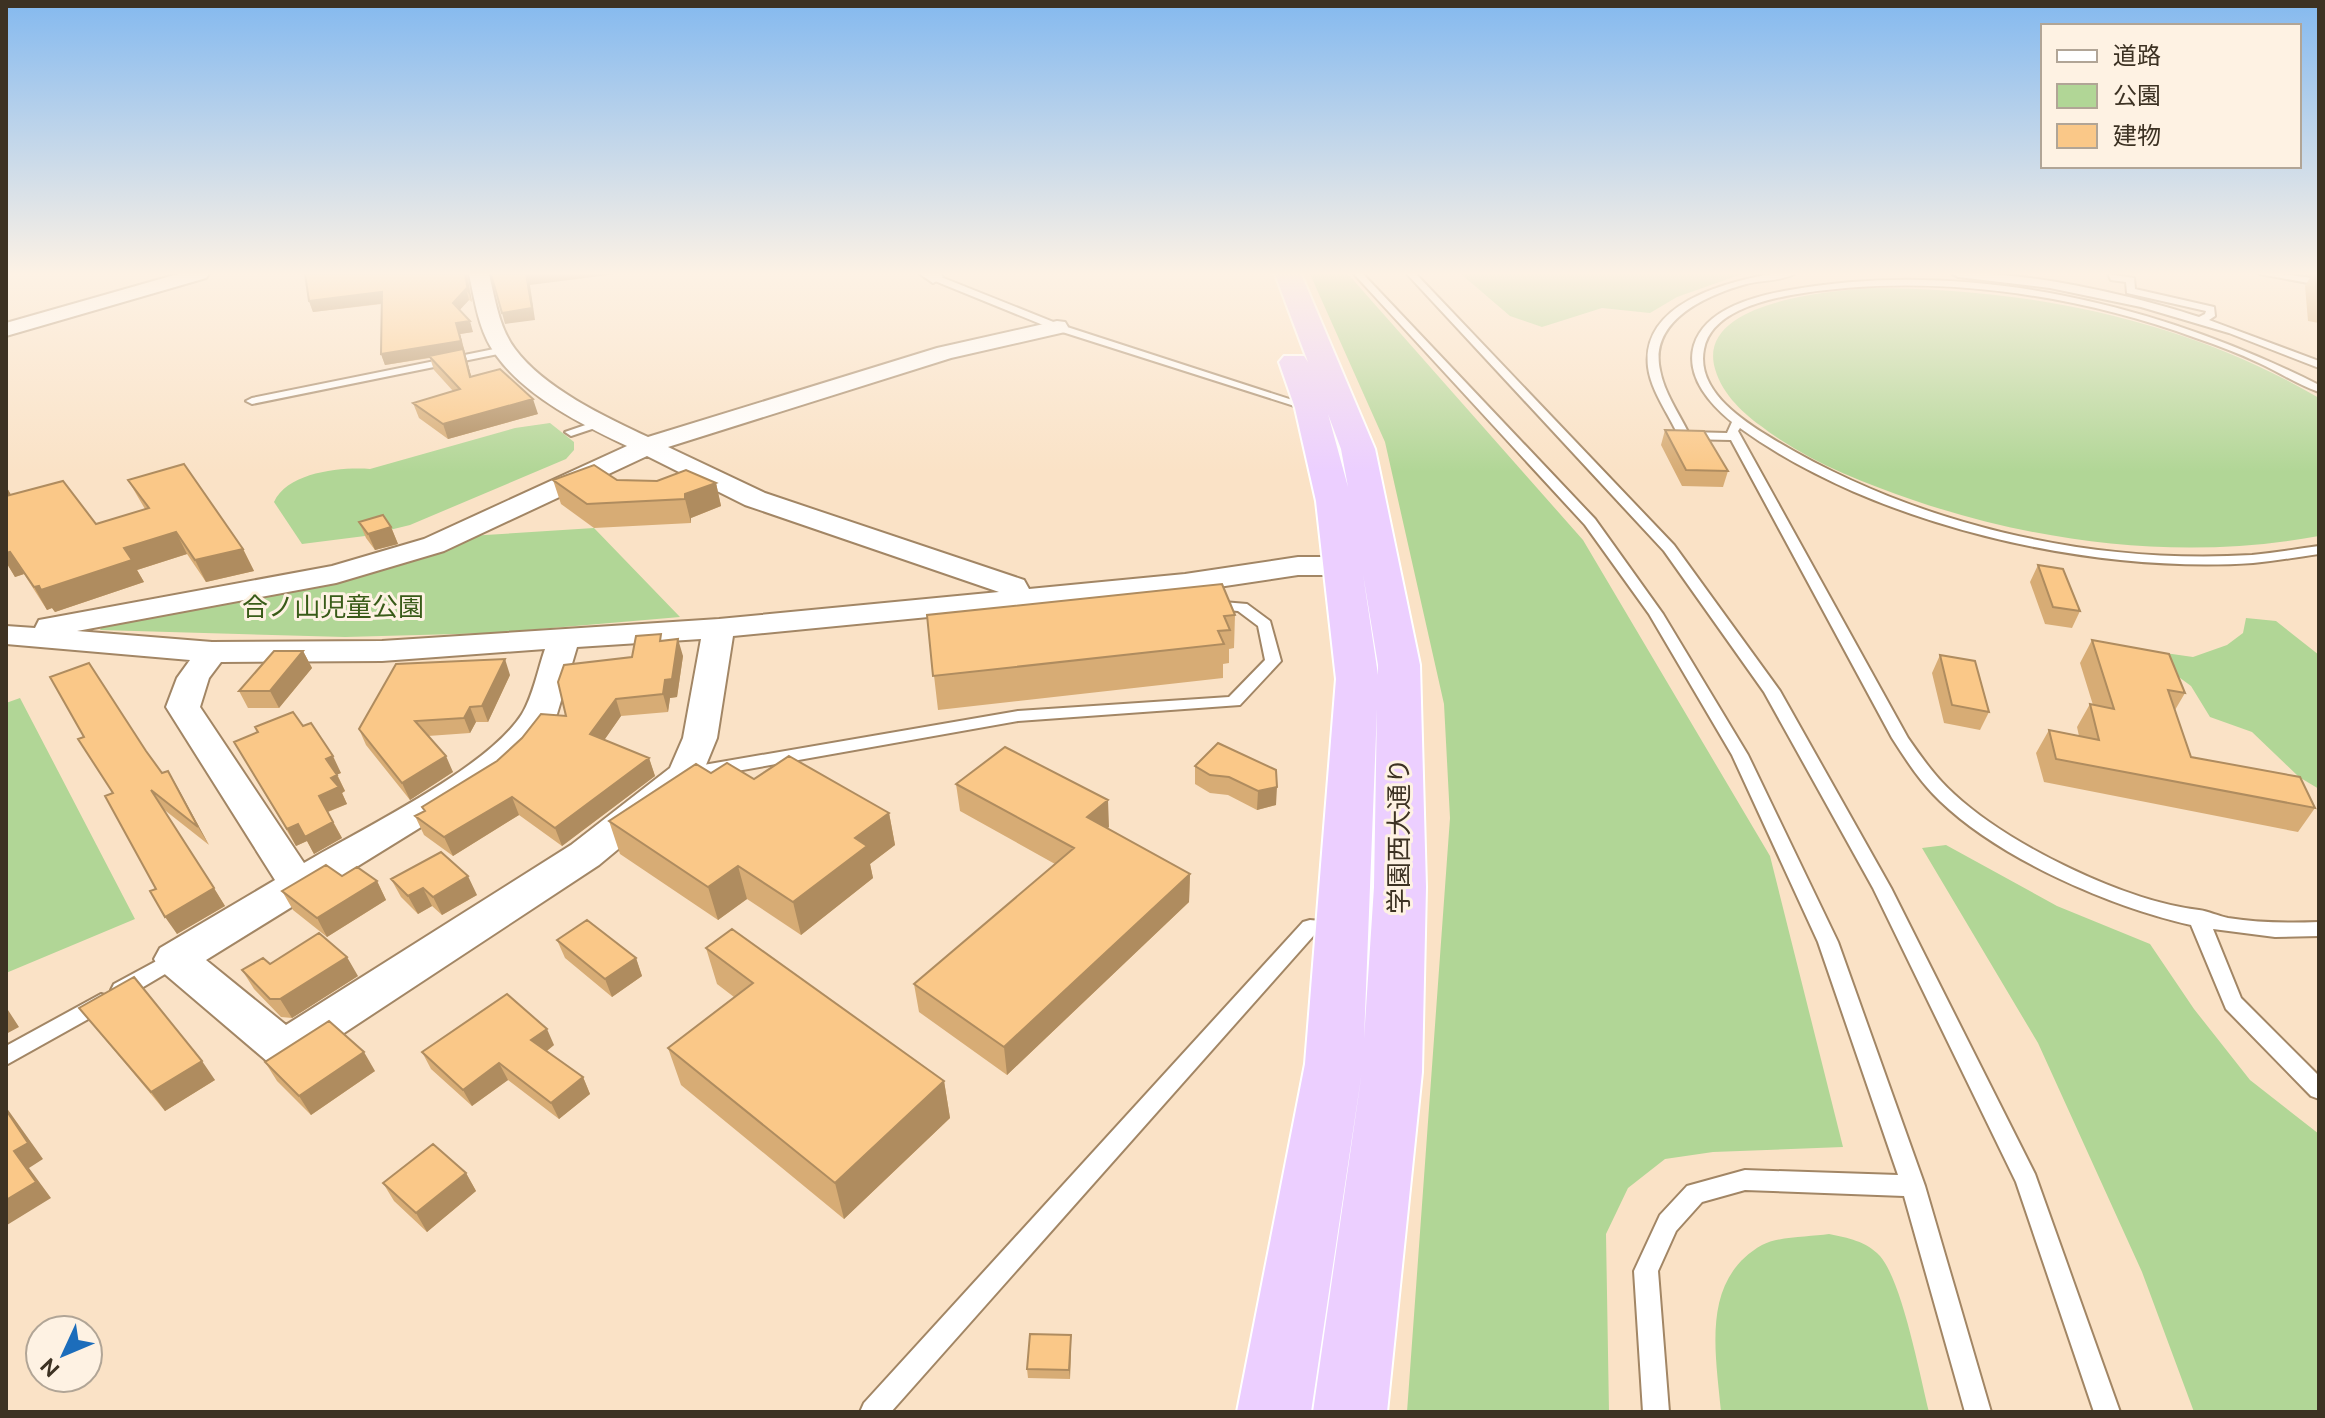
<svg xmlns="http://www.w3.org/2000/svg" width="2325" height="1418" font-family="Ubuntu,'Noto Sans JP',sans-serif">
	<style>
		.green { fill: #b1d696 }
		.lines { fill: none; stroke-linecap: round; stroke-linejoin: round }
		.service-casing { stroke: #a28665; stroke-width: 4 }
		.minor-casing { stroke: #a28665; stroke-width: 4 }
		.trunk-casing { stroke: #fff; stroke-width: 4 }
		.service { fill: #fff; fill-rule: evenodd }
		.minor { fill: #fff; fill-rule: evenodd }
		.trunk { fill: #eccfff; fill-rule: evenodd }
		.wall { fill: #d7ac75 }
		.shaded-wall { fill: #af8c5f }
		.building { fill: #fac888; stroke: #af8c5f; stroke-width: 2 }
		.labels { text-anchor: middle; stroke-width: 6; stroke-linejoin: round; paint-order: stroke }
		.park-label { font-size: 26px; fill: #395b18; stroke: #fef2e3 }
		.street-label { font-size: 26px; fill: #3d3223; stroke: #fef2e3 }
	</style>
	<rect width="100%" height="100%" fill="#fae2c6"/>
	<path class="green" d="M1310 274H1348L1583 540 1770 856 1843 1147 1713 1152 1665 1159 1628 1188 1606 1234 1609 1412H1407L1450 818 1444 704 1385 442Z
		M1461 274H1742L1677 297 1650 313 1602 308 1542 327 1510 316Z
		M1871 288C2026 288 2185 319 2319 398V536C2185 561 2042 544 1913 500 1861 482 1805 460 1761 426 1740 411 1720 391 1714 365 1701 301 1831 291 1871 288Z
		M550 423 574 442V450L566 459 410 525 365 536 302 544 274 502C288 472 341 467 370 469L515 428Z
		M594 528 680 617 493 633 345 637 100 630 105 621 469 536Z
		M2246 618 2276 621 2319 655V789L2299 777 2252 732 2210 717 2191 686 2153 658 2158 652 2193 657 2227 645 2243 633Z
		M20 698 135 919 6 973V703Z
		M1946 845 2057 906 2150 944 2194 1009 2250 1080 2319 1134V1412H2194L2142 1272 2038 1043 1922 848Z
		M1829 1234C1848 1238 1866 1241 1880 1256 1902 1281 1920 1376 1929 1412H1721C1716 1354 1700 1280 1762 1245 1779 1236 1810 1237 1829 1234Z"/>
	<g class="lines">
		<defs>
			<path id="service" d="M1354 274H1363L1595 519 1663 614 1748 755 1838 942 1925 1186 1991 1412H1965L1904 1196 1745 1190 1702 1202 1676 1231 1658 1271 1669 1412H1643L1634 1271 1660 1215 1687 1186 1745 1170 1898 1175 1818 942 1732 755 1649 614 1585 525Z
				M1407 274H1416L1674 545 1780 691 1891 888 2035 1174 2120 1412H2094L2016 1182 1873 888 1764 692 1664 551Z
				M1770 274H1794C1781 281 1761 280 1746 284 1707 295 1649 320 1660 370 1664 392 1678 412 1688 432L1727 433 1732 422C1710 404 1685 376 1694 345 1706 308 1756 296 1790 290 1968 258 2159 304 2319 385V392C2298 385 2279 372 2259 363 2238 353 2217 345 2196 338 2069 292 1924 272 1791 295 1760 301 1711 313 1704 349 1696 389 1739 418 1768 436 1909 523 2086 565 2252 555 2274 553 2297 549 2319 546V554C2297 557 2275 561 2253 563 2089 574 1874 525 1740 428L1738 431 1908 738C1922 758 1936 778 1954 794 2009 845 2126 902 2199 910 2208 911 2218 916 2228 918 2258 923 2288 923 2319 922V936L2275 937 2213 929 2241 998 2319 1076V1099L2311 1096 2226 1009 2191 925C2111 907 2000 859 1940 801 1921 783 1906 760 1892 738L1731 440 1684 439 1678 435C1668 413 1651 391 1648 367 1641 304 1723 283 1770 274Z
				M1953 274C2024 270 2131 295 2199 317L2205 314 2206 311 2127 293 2126 282 2111 280 2108 274 2134 278 2135 289 2214 307 2215 316 2209 320 2319 361V368L2229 333 2141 307 2050 288 1958 277Z
				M2260 274H2282L2319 279V285Z
				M930 275H936L1061 325 1317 408 1307 410 1053 329 930 279Z
				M504 347 508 348V352L252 404 246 401 252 398Z
				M606 418 612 421 610 423 571 436 565 432Z
				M1211 601 1247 604 1270 621 1281 661 1240 705 1018 721 686 780 678 774 686 768 1018 711 1229 697 1265 660 1258 626 1238 611 1206 608 1204 605 1206 602Z
				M1310 920 1342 923 1345 928 1342 933 1315 934 891 1412H860L864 1403 1303 922Z
				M175 951 182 954 185 959 182 964 128 996 121 998 114 996 111 990 114 984Z
				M101 994 108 996 111 1002 108 1008 6 1065V1046Z"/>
			<path id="minor" d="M178 274H209L206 278 6 336V323Z
				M469 274H489C495 299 499 328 515 349 544 388 605 417 648 437L937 348 1057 321 1065 322 1068 327 1065 332 951 358 668 447 765 493 1024 580 1029 589 1185 574 1298 557H1369L1379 560 1384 566 1379 572 1369 575H1298L1185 592 733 636 717 738 699 782 599 865 300 1062 284 1067 268 1062 160 970 154 959 160 948 275 880 166 707 177 678 190 660 6 644V626L35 628 39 620 50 618 332 566 424 539 627 446C583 425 526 397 496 355 479 332 475 302 469 274ZM647 456 745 505 999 592 719 619 382 641 212 642 77 631 336 583 444 551ZM701 639 683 738 670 768 571 845 286 1025 206 960 502 777 527 754 557 714 577 647ZM545 649C538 669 533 696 522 714 487 769 363 828 304 863L200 707 209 678 221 662 382 661Z
				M920 274H941L943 277 933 283Z"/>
			<path id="trunk" d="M1275 274H1301L1375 449 1420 665 1426 887 1422 1072 1387 1412H1313L1362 1071 1311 1412H1237L1305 1064 1336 679 1316 501 1295 408 1279 362 1284 356H1304L1308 362ZM1328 414 1341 449 1348 487ZM1363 574 1378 665V675ZM1377 709 1374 887 1364 1039Z"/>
		</defs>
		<use href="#service" class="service-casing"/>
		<use href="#minor" class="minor-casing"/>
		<use href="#trunk" class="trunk-casing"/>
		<use href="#service" class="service"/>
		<use href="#minor" class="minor"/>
		<use href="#trunk" class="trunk"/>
	</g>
	<path class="wall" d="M467 274 472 302 469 300 459 310 473 332 460 334 471 376 538 414 448 439 419 418 413 403 453 391 434 370 430 358 385 365 381 354 382 304 313 312 309 301Z
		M2304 274H2319V323L2308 321 2305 286 2311 276Z
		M1665 430 1728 471 1723 487 1682 486 1661 445Z
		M128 480 243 549 254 571 206 582 187 554 137 570 144 582 55 612 52 608 47 610 24 574 15 577 6 562V486L11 495 96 524 145 509Z
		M553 480H617L716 483 721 506 691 518V523L594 528 561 504Z
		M359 522 391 527 398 544 375 550 366 538Z
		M2038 565 2080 611 2072 628 2045 624 2030 582Z
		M927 615H1235L1234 648 1229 649V663L1223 664V678L938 710Z
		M663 640 683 656 677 697 670 698 668 712 621 716 604 740 649 758 655 776 562 846 519 815 453 856 424 835 415 816 424 811 422 807 497 761 566 716 632 657Z
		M2092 640 2185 693 2175 710 2191 757 2315 808 2298 832 2044 782 2036 753 2049 730 2079 736 2077 727 2090 704 2093 705 2080 663Z
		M303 651 312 668 279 708H248L239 691Z
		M1940 655 1989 712 1980 730 1944 723 1932 673Z
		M510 675 488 722H476L470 733 428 736 453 772 410 800 366 745 359 729Z
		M303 726 341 773 337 774 345 791 342 793 347 804 328 812 342 838 314 854 307 841 296 846 234 742Z
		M1218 743 1276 805 1257 810 1228 795 1210 793 1195 784V766Z
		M168 771 209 845 162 808 225 906 177 934 113 793Z
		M711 773 754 779 889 813 895 845 870 864 873 878 801 935 747 899 718 920 620 854 609 821Z
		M956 784 1109 827 1107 828 1190 874 1189 902 1007 1075 919 1012 914 984 1055 864 960 811Z
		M342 876 377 881 386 900 327 937 293 910 282 891Z
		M391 879 477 895 442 915 432 906 418 914 401 897Z
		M557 940 636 958 642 976 612 997 565 958Z
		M706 948 944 1081 950 1118 844 1219 681 1085 668 1048 734 997 717 984Z
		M270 964 358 976 292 1018 281 1017 254 989 242 970Z
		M79 1008 215 1080 165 1111Z
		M554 1045 547 1051 583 1077 590 1094 559 1119 508 1080 472 1106 431 1069 422 1052Z
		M265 1062 375 1071 311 1115 277 1081Z
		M466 1173 476 1191 427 1232 394 1201 383 1183Z
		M1071 1335 1070 1379 1028 1378 1027 1369Z"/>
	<path class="shaded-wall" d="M465 274H467L472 302 468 291Z
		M526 274H616L530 285 535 320 505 324 502 313Z
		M466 289 469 300 456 314 453 303Z
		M382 292 386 303 313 312 309 301Z
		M470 321 473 332 460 334 475 391 463 352 385 365 381 354 456 323Z
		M533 399 538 414 448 439 443 424Z
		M716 483 721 506 691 518V523L685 499V494Z
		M6 486 16 504 6 507Z
		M391 527 398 544 375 550 368 534Z
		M176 532 187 554 137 570 144 582 55 612 52 608 47 610 34 587 124 548Z
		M243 549 254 571 206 582 195 560Z
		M10 552 24 574 15 577 6 562V553Z
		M678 639 683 656 677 697 670 698 668 712 663 694 665 680Z
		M303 651 312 668 279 708 270 691Z
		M505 659 510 675 488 722 482 706Z
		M616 699 621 716 596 752 590 734Z
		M470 707 476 722 470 733 464 718Z
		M333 756 341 773 334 776 326 759Z
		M446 756 453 772 410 800 402 783Z
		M649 758 655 776 562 846 555 828Z
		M168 771 178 788 209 845 198 827Z
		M337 775 345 791 342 793 347 804 327 812 319 796 331 778Z
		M1277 787 1276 805 1257 810 1258 791Z
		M512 797 519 815 453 856 444 837Z
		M1108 800 1109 827 1088 844 1087 817Z
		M889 813 895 845 870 864 873 878 801 935 793 902 855 838Z
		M333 822 342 838 314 854 307 841 296 846 287 829 298 824Z
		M738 866 747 899 718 920 708 887Z
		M1190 874 1189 902 1007 1075 1004 1047Z
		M468 876 477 895 442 915 433 897Z
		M377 881 386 900 327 937 317 918Z
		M214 888 225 906 177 934 165 917Z
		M423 888 432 906 418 914 408 896Z
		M347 957 358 976 292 1018 280 999Z
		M636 958 642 976 612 997 605 979Z
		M6 1007 19 1027 6 1034Z
		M547 1029 554 1045 539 1057 531 1040Z
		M364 1052 375 1071 311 1115 299 1096Z
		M202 1061 215 1080 165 1111 151 1092Z
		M499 1063 508 1080 472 1106 463 1090Z
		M583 1077 590 1094 559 1119 551 1103Z
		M944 1081 950 1118 844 1219 835 1183Z
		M6 1107 43 1159 29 1168 51 1198 7 1225 6 1224Z
		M466 1173 476 1191 427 1232 416 1213Z
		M1071 1335V1344L1070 1379 1069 1370Z"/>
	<path class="building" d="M305 274H465L468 291 466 289 453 303 470 321 456 323 461 341 381 354 382 292 309 301Z
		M491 274H529H526L532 308 502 313Z
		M2315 274H2319V303H2318Z
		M463 349 470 377 500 369 533 399 443 424 413 403 460 389 429 356Z
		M1665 430 1704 431 1728 471 1686 470Z
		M184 464 243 549 195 560 176 532 124 548 132 560 41 590 39 586 34 587 10 552 6 553V496L63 481 96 524 149 508 128 480Z
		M594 465 617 480 657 481 686 470 716 483 685 494V499L587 504 553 480Z
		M383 515 391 527 368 534 359 522Z
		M2038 565 2063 569 2080 611 2053 607Z
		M1222 584 1235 615 1224 616 1230 630 1218 631 1224 644 933 676 927 615Z
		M661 634 660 641 678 639 672 679 665 680 663 694 616 699 590 734 649 758 555 828 512 797 444 837 415 816 425 811 422 807 497 761 522 738 541 714 566 716 558 682 564 665 632 657 636 636Z
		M2092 640 2169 654 2185 693 2168 690 2191 757 2300 777 2315 808 2056 759 2049 730 2099 740 2090 704 2114 709Z
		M274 651H303L270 691H239Z
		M1940 655 1975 661 1989 712 1952 705Z
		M505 659 482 706 470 707 464 718 415 721 446 756 402 783 359 729 396 664Z
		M89 663 146 751 162 773 168 771 198 827 151 790 214 888 165 917 150 891 156 889 105 796 113 793 78 739 84 737 50 677Z
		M293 712 303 726 311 723 333 756 326 759 337 775 331 778 339 787 319 796 333 822 305 837 298 824 287 829 234 742 258 732 255 727Z
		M1218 743 1276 770 1277 787 1258 791 1229 777 1210 775 1195 766Z
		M1005 747 1108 800 1087 817 1190 874 1004 1047 914 984 1074 848 956 784Z
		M789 756 889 813 855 838 867 846 793 902 738 866 708 887 609 821 696 764 711 773 727 763 754 779Z
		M441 852 468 876 433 897 423 888 408 896 391 879Z
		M326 865 342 876 357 867 377 881 317 918 282 891Z
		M587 920 636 958 605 979 557 940Z
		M732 929 944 1081 835 1183 668 1048 753 983 706 948Z
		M319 933 347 957 280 999H270L242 970 263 958 270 964Z
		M134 977 202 1061 151 1092 79 1008Z
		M507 994 547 1029 531 1040 583 1077 551 1103 499 1063 463 1090 422 1052Z
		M329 1021 364 1052 299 1096 265 1062Z
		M6 1110 28 1143 14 1151 36 1182 6 1200Z
		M433 1144 466 1173 416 1213 383 1183Z
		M1030 1334 1071 1335 1069 1370 1027 1369Z"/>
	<linearGradient id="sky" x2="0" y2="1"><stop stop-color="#84b9ef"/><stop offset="0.58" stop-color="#fdf2e5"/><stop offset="1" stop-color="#fdf2e5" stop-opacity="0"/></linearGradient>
	<rect width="2325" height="472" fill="url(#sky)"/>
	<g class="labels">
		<g class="park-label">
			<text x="333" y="616">合ノ山児童公園</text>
		</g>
		<g class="street-label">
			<text transform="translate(1399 836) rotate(-90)" y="9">学園西大通り</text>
		</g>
	</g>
	<rect width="2325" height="1418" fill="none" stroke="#3d3223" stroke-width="16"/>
	<rect x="2041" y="24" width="260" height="144" fill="#fef2e3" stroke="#b1a596" stroke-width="2"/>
	<rect x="2057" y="50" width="40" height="12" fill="#ffffff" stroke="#b1a596" stroke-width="2"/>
	<text x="2113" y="64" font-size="24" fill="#3d3223">道路</text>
	<rect x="2057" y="84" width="40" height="24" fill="#b1d696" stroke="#b1a596" stroke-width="2"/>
	<text x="2113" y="104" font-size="24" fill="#3d3223">公園</text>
	<rect x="2057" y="124" width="40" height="24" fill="#fac888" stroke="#b1a596" stroke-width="2"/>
	<text x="2113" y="144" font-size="24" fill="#3d3223">建物</text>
	<g transform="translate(64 1354) rotate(226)"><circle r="38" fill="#fef2e3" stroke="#b1a596" stroke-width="2"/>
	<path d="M0-6L14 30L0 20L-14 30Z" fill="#1c6dbb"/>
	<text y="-12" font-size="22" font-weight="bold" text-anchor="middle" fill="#3d3223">N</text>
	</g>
</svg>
